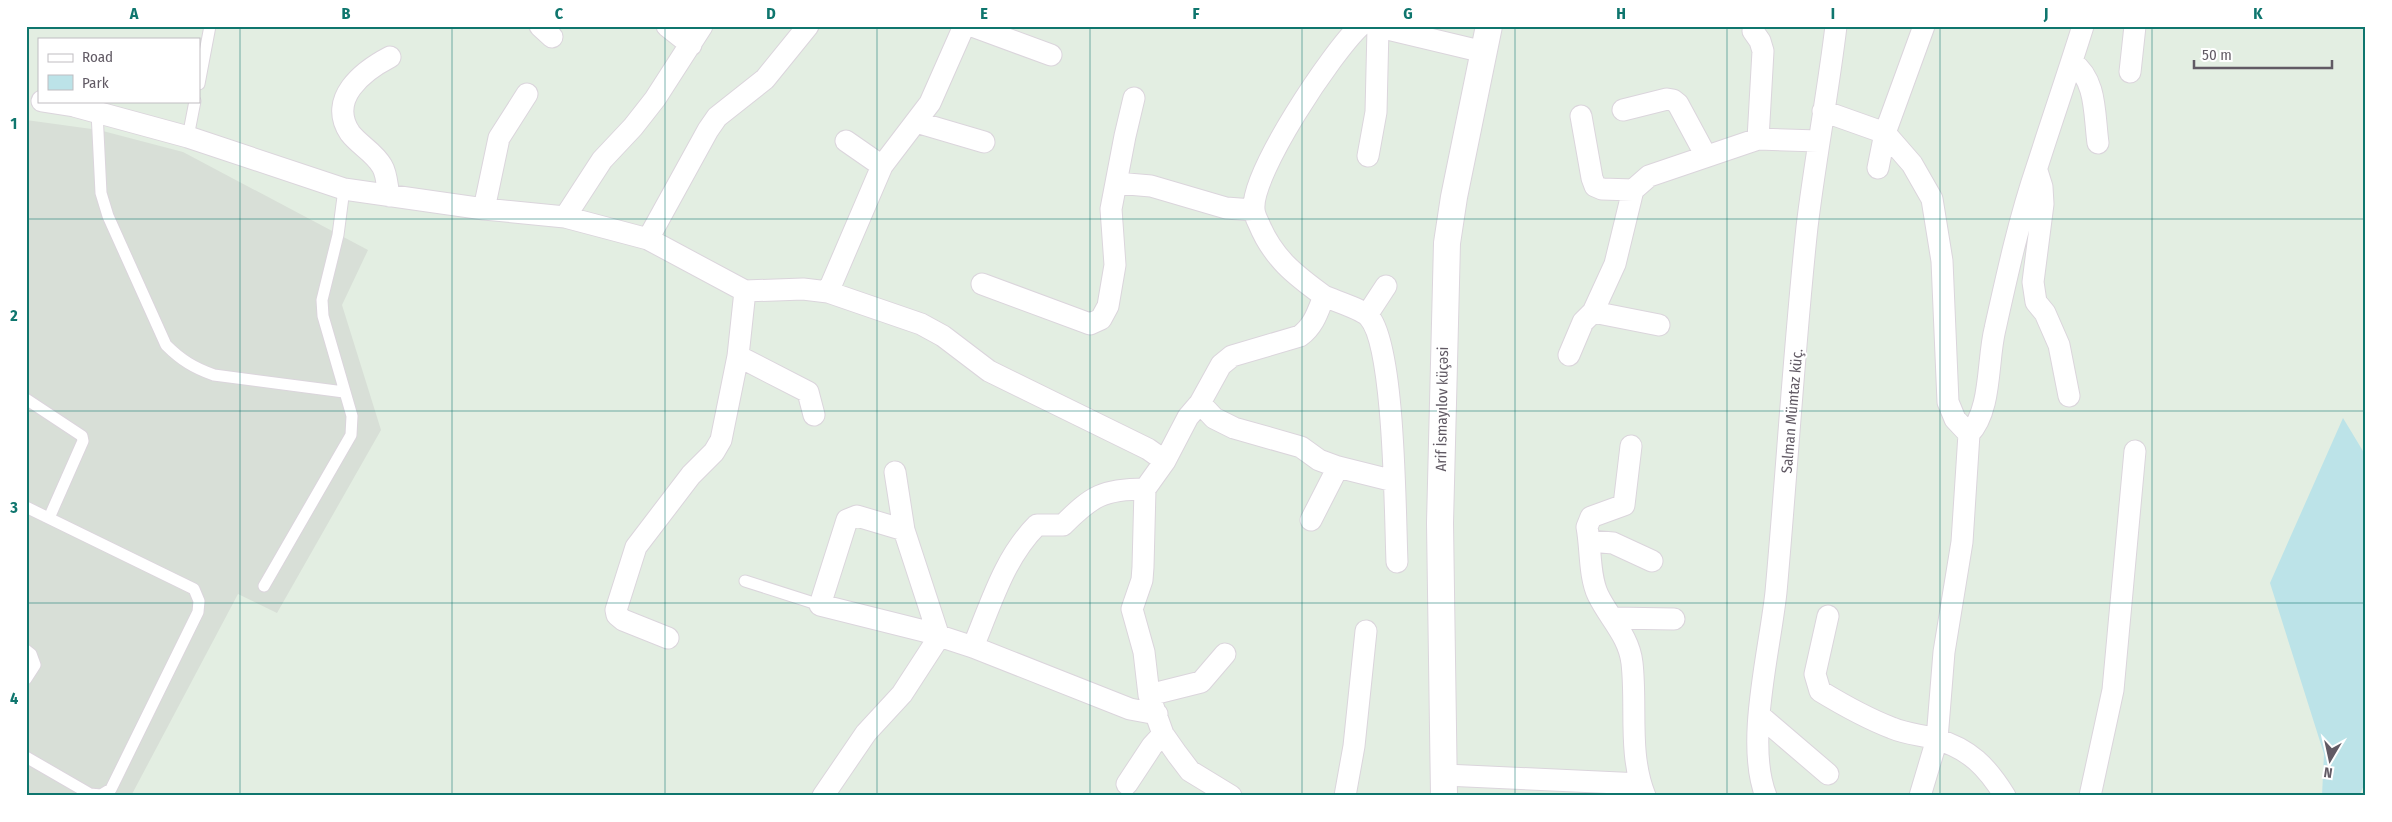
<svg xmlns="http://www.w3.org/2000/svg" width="2392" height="822" font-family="'Fira Sans Condensed',sans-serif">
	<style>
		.industrial { fill: #d8dfd7 }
		.green { fill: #bce3e8 }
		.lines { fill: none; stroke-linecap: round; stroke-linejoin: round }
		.service-casing { stroke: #dbd5dc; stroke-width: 13 }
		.minor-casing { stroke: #dbd5dc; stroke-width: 23 }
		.tertiary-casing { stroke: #dbd5dc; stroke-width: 28 }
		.service { stroke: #fff; stroke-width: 11 }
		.minor { stroke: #fff; stroke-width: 21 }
		.tertiary { stroke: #fff; stroke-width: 26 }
		.grid { fill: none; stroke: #0f766e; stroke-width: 1; stroke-opacity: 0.55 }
		.labels { text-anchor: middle; stroke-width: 4; stroke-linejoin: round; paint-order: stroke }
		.street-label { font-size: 15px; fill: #615a64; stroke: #fff }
		.neatline { fill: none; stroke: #0f766e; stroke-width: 2 }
		.grid-label { font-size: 16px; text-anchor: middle; font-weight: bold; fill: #0f766e }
	</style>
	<rect width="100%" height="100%" fill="#e3eee2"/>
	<path class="industrial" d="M26 120 99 130 183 152 368 250 342 305 381 430 277 613 238 594 131 796H26Z"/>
	<path class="green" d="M2343 418 2366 456V781L2359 796H2322L2324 754 2270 583Z"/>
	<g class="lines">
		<defs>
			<path id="service" d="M199 84 210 26
				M97 112 101 193 108 216 166 345C181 360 194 368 214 375L344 392
				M188 137 195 101
				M26 399 82 436 83 441 49 518
				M26 507 194 589 199 601 198 612 111 789 101 795 90 794 26 757
				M745 581 820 605
				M264 586 351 435 352 416 323 316 322 300 338 235 344 189
				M26 650 31 654 35 665 26 679"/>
			<path id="minor" d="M540 26 552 37
				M667 26 691 45
				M972 26 1051 55
				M1375 26 1484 52
				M1753 31 1760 41 1763 51 1758 139
				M2072 62C2097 80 2094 114 2098 143
				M2130 72 2135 26
				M42 101 74 106 188 137 344 189 484 209 565 217 648 239 745 291 803 289 828 292 921 324 943 336 989 371 1148 449 1165 461
				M1623 110 1667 99 1673 100 1678 104 1706 156
				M1823 111 1885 133 1912 164 1932 199 1942 261 1948 402 1955 419 1969 434
				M1581 116 1592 178 1595 186 1602 189 1633 190
				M916 122 984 142
				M846 141 882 166
				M1368 156 1376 112 1378 28
				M1878 168 1885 133 1924 26
				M2037 171 2042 187 2043 204 2033 282 2036 302 2045 313 2059 345 2069 396
				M1116 183 1151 186 1226 208 1253 210
				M389 196C387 186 387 174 382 166 374 152 359 145 350 133 327 99 363 71 390 57
				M484 209 499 138 527 94
				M565 217 602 160 633 127 655 99 702 26
				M648 239 708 130 717 117 765 79 808 26
				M982 284 1090 324 1101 319 1108 306 1115 265 1111 209 1125 136 1134 98
				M828 292 882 166 930 103 964 26
				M1324 296C1335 301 1362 309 1369 317 1395 346 1395 516 1397 562
				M1593 312 1659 325
				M1367 315 1386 286
				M1569 355 1583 322 1593 312 1615 264 1633 190 1649 176 1758 139 1818 141
				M738 356 808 392 814 415
				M1200 403 1214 418 1234 428 1301 447 1319 460 1338 467 1394 481
				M1631 446 1624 505 1591 517 1587 527C1591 548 1589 576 1598 595 1609 618 1629 636 1632 663 1637 707 1628 754 1645 796
				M1311 520 1338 467
				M904 530 857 516 847 520 820 605 924 631 973 647 1130 709 1157 714
				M1590 541 1613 543 1652 561
				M1828 616 1815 674 1820 691C1843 705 1866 718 1892 728 1906 734 1922 735 1936 739 1970 749 1987 767 2005 796
				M1613 618 1674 619
				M668 638 623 620 617 615 616 610 636 547 691 475 714 452 721 440 738 356 745 291
				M973 647C991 604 1004 558 1037 525H1063C1092 496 1103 489 1145 489
				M1149 695 1201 682 1225 654
				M1759 715 1828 774
				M1445 775 1641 784
				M1127 784 1152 746 1163 734
				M823 796 866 733 902 694 939 637 904 530 895 472
				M1231 796 1190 771 1177 754 1163 734 1149 695 1144 652 1132 609 1142 580 1143 567 1145 489 1165 461 1188 417 1200 403 1221 365 1232 356 1300 336C1314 326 1318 311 1324 296 1295 275 1273 258 1259 224 1257 220 1254 214 1254 209 1251 173 1332 52 1360 26
				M1345 796 1354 746 1366 631
				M1766 796C1745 743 1770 650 1776 592 1787 470 1794 348 1807 227 1815 160 1828 93 1836 26
				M1920 796 1937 739 1944 652 1962 542 1969 434C1992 410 1987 361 1995 329 2007 275 2019 220 2037 167 2052 120 2068 74 2083 26
				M2090 796 2113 690 2135 451"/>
			<path id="tertiary" d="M1444 796 1440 523 1447 243 1454 197 1489 26"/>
		</defs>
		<use href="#service" class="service-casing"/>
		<use href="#minor" class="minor-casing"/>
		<use href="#tertiary" class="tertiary-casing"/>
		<use href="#service" class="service"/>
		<use href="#minor" class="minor"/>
		<use href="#tertiary" class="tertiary"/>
	</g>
	<path class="grid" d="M240 26V796M452 26V796M665 26V796M877 26V796M1090 26V796M1302 26V796M1515 26V796M1727 26V796M1940 26V796M2152 26V796M26 219H2366M26 411H2366M26 603H2366"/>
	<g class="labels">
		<g class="street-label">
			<text transform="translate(1442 409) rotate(-89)" y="5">Arif İsmayılov küçəsi</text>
			<text transform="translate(1792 411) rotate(-85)" y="5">Salman Mümtaz küç.</text>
		</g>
	</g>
	<rect width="2392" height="822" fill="none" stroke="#ffffff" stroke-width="55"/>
	<rect x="38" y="38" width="162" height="65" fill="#ffffff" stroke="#c0bdc1"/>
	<rect x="48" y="54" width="25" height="8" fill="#ffffff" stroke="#c0bdc1"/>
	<text x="82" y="62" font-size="15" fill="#615a64">Road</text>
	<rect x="48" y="75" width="25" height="15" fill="#bce3e8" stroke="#c0bdc1"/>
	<text x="82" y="88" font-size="15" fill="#615a64">Park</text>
	<g transform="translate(2330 760) rotate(189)" stroke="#ffffff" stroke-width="4" paint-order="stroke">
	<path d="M0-4L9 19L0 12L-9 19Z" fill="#615a64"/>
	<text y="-8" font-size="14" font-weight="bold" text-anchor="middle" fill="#615a64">N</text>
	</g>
	<path d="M2194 60v8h138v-8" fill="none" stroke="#615a64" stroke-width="2.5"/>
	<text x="2202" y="60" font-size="15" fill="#615a64" stroke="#ffffff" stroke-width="4" paint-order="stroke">50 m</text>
	<rect x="28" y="28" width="2336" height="766" class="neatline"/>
	<g class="grid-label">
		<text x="134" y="19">A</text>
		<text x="346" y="19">B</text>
		<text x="559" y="19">C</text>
		<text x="771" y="19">D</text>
		<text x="984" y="19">E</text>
		<text x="1196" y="19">F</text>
		<text x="1408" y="19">G</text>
		<text x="1621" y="19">H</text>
		<text x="1833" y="19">I</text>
		<text x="2046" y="19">J</text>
		<text x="2258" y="19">K</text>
		<text x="14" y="129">1</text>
		<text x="14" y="321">2</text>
		<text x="14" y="513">3</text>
		<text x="14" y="704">4</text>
	</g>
</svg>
